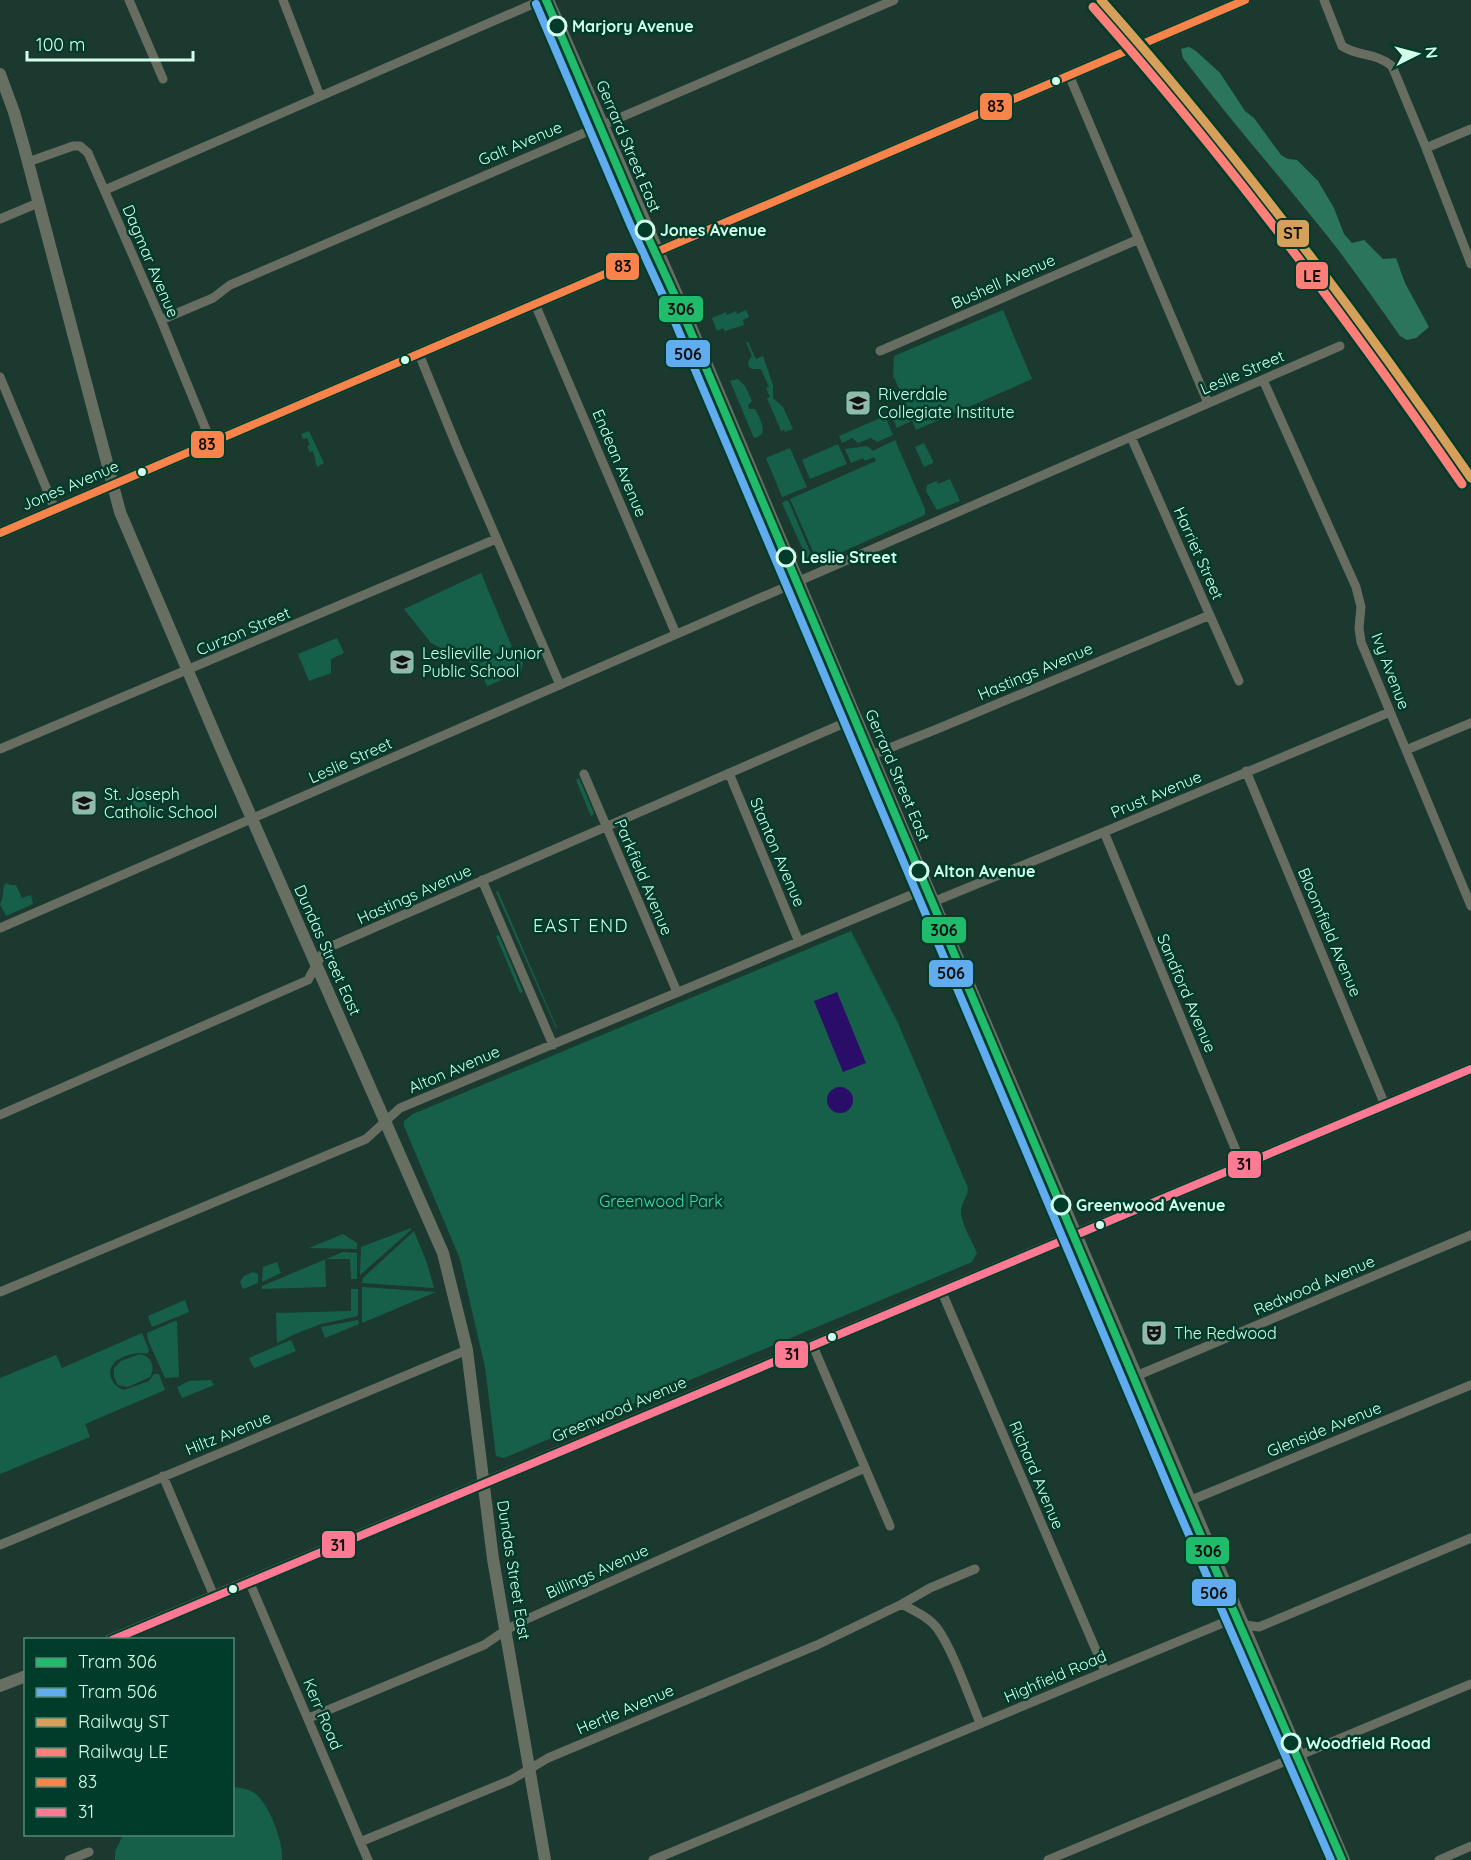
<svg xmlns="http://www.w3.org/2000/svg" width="1471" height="1860" font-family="Quicksand,sans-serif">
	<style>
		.green { fill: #166049 }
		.forest { fill: #2a755c }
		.water { fill: #2a0d68 }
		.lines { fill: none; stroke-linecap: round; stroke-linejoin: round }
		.street { stroke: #686d62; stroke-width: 9 }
		.secondary { stroke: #676f62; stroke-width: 12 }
		.bus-1-casing { stroke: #013b2a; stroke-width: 12 }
		.bus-2-casing { stroke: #013b2a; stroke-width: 12 }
		.bus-1 { stroke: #f8844c; stroke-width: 8 }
		.bus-2 { stroke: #fe7a93; stroke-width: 8 }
		.rail-1-casing { stroke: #013b2a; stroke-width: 14 }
		.rail-2-casing { stroke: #013b2a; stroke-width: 14 }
		.rail-1 { stroke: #d7a05a; stroke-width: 9 }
		.rail-2 { stroke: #fd7f77; stroke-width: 9 }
		.tram-1-casing { stroke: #013b2a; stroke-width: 12 }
		.tram-2-casing { stroke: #013b2a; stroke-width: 12 }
		.tram-1 { stroke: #20bc6c; stroke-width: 8 }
		.tram-2 { stroke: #60acee; stroke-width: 8 }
		.stop-dot { fill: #013b2a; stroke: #d2ffec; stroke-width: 3 }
		.bus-dot { fill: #d2ffec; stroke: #013b2a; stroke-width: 2 }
		.labels { text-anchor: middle; stroke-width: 5; stroke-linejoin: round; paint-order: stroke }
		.stop-label { font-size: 16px; font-weight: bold; fill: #d2ffec; stroke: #013b2a; text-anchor: start }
		.street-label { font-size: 16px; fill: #d2ffec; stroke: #013b2a }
		.poi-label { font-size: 16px; fill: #d2ffec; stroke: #013b2a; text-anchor: start }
		.park-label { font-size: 16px; fill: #44dcac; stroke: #013b2a }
		.neighbourhood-label { font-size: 18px; letter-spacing: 1.5px; fill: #d2ffec; stroke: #013b2a }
		.line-badge { stroke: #013b2a; stroke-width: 2 }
		.pale-badge-label { font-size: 16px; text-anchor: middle; font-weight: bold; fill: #111 }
	</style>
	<rect width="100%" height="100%" fill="#1c3930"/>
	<path class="green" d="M746 310 749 317 743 320 744 325 725 331 723 328 717 331 712 318 726 312 727 315 736 311 737 314Z
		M1003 310 1032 379 916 430 894 377 893 378 894 356Z
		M746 342H748L756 359 763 356 773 385V398L783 407 793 429 785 432 784 430 781 431 767 398 770 397 766 388 769 387 761 369H752C746 366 748 360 752 356Z
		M738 379 745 386 752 401 748 405 749 409H755C760 419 770 435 754 438L730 381Z
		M904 405 911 421 897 428 889 411Z
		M885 416 893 435 877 442 871 438 858 443 852 438 842 443 839 436Z
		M309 431 324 463 317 467 313 451 310 452 307 446 310 445 307 438 303 439 301 434Z
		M895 440 925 509V515L815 564V556L790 499 876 461 874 457 865 461 863 458 851 463 845 449 867 446 873 451Z
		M924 443 933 461V463L924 467 915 447Z
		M838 444 847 464 810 479 802 460Z
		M790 448 807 487 782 497 766 458Z
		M950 479 960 501 937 510 926 491 927 485 937 481 938 484Z
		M786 500 789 502 811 554 807 559 782 503Z
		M481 573 512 647 473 664 431 643 404 609Z
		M337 638 344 653 331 659V673L309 681 298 654Z
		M510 651 518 654 523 663 521 672 487 686 478 664Z
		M579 778 593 811 594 814 591 816 576 780Z
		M138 786 149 809 139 810 126 796Z
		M6 883 11 885H16L22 898 31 895 33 904 6 916 0 904C5 897 1 889 6 883Z
		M498 891 557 1028H556L496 892Z
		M851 931 898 1023 968 1188C968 1197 961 1203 961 1211 961 1224 972 1241 977 1253L972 1262 504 1458 496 1456 485 1367 460 1259 404 1126V1121L413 1114Z
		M499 935 523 992 520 993 496 936Z
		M411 1228V1230L360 1275 361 1247Z
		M414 1231 427 1263 434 1288 362 1283 363 1278Z
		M343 1234 357 1243V1249L309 1248Z
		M343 1252 357 1253V1279H351L350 1259H325L326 1287 262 1289V1286Z
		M277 1262 281 1273 262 1282 263 1267Z
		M253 1272 258 1274V1283L243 1289 240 1282 244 1276Z
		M362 1287 436 1292 362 1323Z
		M351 1289H358V1316L321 1324 295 1334 277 1343 276 1313 351 1311Z
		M185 1300 189 1312 152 1327 148 1316Z
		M358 1320 359 1324 325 1338 321 1327Z
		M175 1321 177 1322 179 1377 165 1378 148 1340 147 1333Z
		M142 1333 149 1350 147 1354C139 1351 120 1356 114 1363 105 1373 113 1387 124 1390L149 1381 154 1374H159L165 1390 85 1424 90 1437 0 1474V1378L56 1355 62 1368Z
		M291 1340 296 1351 254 1368 249 1358Z
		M140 1354C151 1356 156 1367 150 1377L128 1387 118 1385 114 1377V1368L121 1361Z
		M211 1380 214 1385 182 1398 177 1387 189 1381Z
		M233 1787C242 1788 249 1789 256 1794 269 1805 284 1843 282 1860H115V1852L123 1835 232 1834Z"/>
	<path class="forest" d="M1189 47 1196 51 1220 73 1245 111 1254 118 1281 155 1288 159 1297 160 1318 181 1334 208 1344 234 1352 243 1364 240 1383 259 1396 258 1405 283 1429 327 1416 338 1407 340 1400 336C1379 306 1358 276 1336 247 1286 183 1232 123 1183 58L1181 49Z"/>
	<path class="water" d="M837 992 866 1063 843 1072 814 1001Z
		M827 1100a13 13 0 1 1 26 0a13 13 0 1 1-26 0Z"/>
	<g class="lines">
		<path class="street" d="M129 0 163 79
			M283 0 320 96
			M1324 0 1342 46C1358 57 1375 52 1392 66L1426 148 1471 264
			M1069 75 1208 403
			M1426 148 1471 129
			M28 162 73 146H80L88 153 161 320 211 442
			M105 190 542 0
			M0 219 38 203
			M535 304 676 634
			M161 320 213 298 230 285 894 0
			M880 351 1139 239
			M419 354 457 447 560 685
			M0 377 55 509
			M1263 380 1356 587 1361 607 1359 628 1361 642 1471 906
			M1131 437 1239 681
			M0 749 496 539
			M1406 750 1471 723
			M872 755 942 727 1210 615
			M1246 771 1385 1105
			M729 773 799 942
			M584 774 677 992
			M1104 832 1242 1165
			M482 880 553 1045
			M933 902 1104 832 1390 712
			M0 928 1340 346
			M0 1115 308 980 325 949 856 718
			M941 1290 1105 1671
			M0 1292 366 1139 400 1108 928 888
			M813 1346 890 1526
			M1136 1376 1471 1235
			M163 1476 214 1596
			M1189 1501 1471 1385
			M0 1545 467 1350
			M249 1581 368 1860
			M902 1604C914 1611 929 1617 937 1628 953 1650 969 1697 980 1723
			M309 1718 484 1645 506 1630 527 1619 865 1468
			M360 1842 511 1780 548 1758 817 1645 902 1604 930 1588 975 1569
			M69 1860 89 1852
			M653 1860 1225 1622 1259 1627 1471 1538
			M1048 1860 1471 1684
			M1439 1860 1471 1846"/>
		<path class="secondary" d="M548 0 688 320 938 912 1344 1860
			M0 74 14 112 24 147 120 512 220 746 443 1253 467 1350 493 1559 545 1860
			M0 533 1245 0
			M111 1640 1471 1069
			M0 1686 26 1676"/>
		<defs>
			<path id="bus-1" d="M0 533 1245 0"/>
			<path id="bus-2" d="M112 1640 1471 1069"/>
		</defs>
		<use href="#bus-1" class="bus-1-casing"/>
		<use href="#bus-2" class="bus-2-casing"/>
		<use href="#bus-1" class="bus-1"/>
		<use href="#bus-2" class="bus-2"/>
		<defs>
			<path id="rail-1" d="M1101 0C1235 151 1356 312 1471 478"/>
			<path id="rail-2" d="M1093 7C1227 158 1347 318 1462 484"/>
		</defs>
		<use href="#rail-1" class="rail-1-casing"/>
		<use href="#rail-2" class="rail-2-casing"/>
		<use href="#rail-1" class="rail-1"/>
		<use href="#rail-2" class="rail-2"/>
		<defs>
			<path id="tram-1" d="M546 0 640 220 681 309 1185 1499 1342 1860"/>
			<path id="tram-2" d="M536 4 630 224 671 313 1175 1503 1331 1860"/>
		</defs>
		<use href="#tram-1" class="tram-1-casing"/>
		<use href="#tram-2" class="tram-2-casing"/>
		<use href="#tram-1" class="tram-1"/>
		<use href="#tram-2" class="tram-2"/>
	</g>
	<defs>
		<symbol id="school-square" viewBox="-11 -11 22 22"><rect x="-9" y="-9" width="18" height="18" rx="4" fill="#92baaa" stroke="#013b2a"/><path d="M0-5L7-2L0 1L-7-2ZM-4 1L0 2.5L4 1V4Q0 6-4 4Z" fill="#111"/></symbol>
		<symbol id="theatre-square" viewBox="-11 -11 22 22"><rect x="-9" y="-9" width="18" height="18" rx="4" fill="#92baaa" stroke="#013b2a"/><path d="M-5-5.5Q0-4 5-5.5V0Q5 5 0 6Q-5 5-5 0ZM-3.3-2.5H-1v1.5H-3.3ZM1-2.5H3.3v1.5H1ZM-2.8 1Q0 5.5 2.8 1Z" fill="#111"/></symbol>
	</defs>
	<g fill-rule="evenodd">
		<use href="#school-square" x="843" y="388" width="30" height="30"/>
		<use href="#school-square" x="387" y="647" width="30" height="30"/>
		<use href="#school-square" x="69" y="788" width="30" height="30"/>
		<use href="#theatre-square" x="1139" y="1318" width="30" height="30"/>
	</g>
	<g class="stop-dot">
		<circle cx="557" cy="26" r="9"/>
		<circle cx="645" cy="230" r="9"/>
		<circle cx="786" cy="557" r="9"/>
		<circle cx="919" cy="871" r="9"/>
		<circle cx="1061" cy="1205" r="9"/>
		<circle cx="1291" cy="1743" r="9"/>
	</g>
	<g class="bus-dot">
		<circle cx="1056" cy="81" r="5"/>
		<circle cx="405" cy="360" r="5"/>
		<circle cx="142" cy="472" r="5"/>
		<circle cx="1100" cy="1225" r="5"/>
		<circle cx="832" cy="1337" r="5"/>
		<circle cx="233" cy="1589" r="5"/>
	</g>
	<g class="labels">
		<g class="stop-label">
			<text x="572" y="32">Marjory Avenue</text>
			<text x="660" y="236">Jones Avenue</text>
			<text x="801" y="563">Leslie Street</text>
			<text x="934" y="877">Alton Avenue</text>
			<text x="1076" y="1211">Greenwood Avenue</text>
			<text x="1306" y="1749">Woodfield Road</text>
		</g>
		<g class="street-label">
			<text transform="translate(520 143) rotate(-23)" y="6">Galt Avenue</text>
			<text transform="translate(629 146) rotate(67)" y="6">Gerrard Street East</text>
			<text transform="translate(151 261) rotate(67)" y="6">Dagmar Avenue</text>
			<text transform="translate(1003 281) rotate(-24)" y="6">Bushell Avenue</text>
			<text transform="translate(1242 372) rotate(-23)" y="6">Leslie Street</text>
			<text transform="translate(620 463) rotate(67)" y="6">Endean Avenue</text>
			<text transform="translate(70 485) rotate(-23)" y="6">Jones Avenue</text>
			<text transform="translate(1199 553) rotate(66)" y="6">Harriet Street</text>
			<text transform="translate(243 631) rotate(-23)" y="6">Curzon Street</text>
			<text transform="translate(1035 671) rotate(-23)" y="6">Hastings Avenue</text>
			<text transform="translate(1391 671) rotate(69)" y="6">Ivy Avenue</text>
			<text transform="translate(350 760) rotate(-24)" y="6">Leslie Street</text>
			<text transform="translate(898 775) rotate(67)" y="6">Gerrard Street East</text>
			<text transform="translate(1156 794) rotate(-23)" y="6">Prust Avenue</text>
			<text transform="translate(778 852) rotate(67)" y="6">Stanton Avenue</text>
			<text transform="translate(644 877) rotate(67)" y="6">Parkfield Avenue</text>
			<text transform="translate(414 894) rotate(-24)" y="6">Hastings Avenue</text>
			<text transform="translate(1330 932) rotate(67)" y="6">Bloomfield Avenue</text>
			<text transform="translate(328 950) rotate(66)" y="6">Dundas Street East</text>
			<text transform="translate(1187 993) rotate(67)" y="6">Sandford Avenue</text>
			<text transform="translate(454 1069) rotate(-23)" y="6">Alton Avenue</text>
			<text transform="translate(1314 1285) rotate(-23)" y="6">Redwood Avenue</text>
			<text transform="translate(619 1409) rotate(-23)" y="6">Greenwood Avenue</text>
			<text transform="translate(1324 1429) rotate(-22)" y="6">Glenside Avenue</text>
			<text transform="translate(228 1433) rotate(-22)" y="6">Hiltz Avenue</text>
			<text transform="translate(1037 1475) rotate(67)" y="6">Richard Avenue</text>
			<text transform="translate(514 1570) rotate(81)" y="6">Dundas Street East</text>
			<text transform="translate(597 1571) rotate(-24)" y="6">Billings Avenue</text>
			<text transform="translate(1055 1676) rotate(-23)" y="6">Highfield Road</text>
			<text transform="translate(625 1709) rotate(-23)" y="6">Hertle Avenue</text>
			<text transform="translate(323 1714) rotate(67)" y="6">Kerr Road</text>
		</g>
		<g class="poi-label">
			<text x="878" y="400">Riverdale<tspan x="878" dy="18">Collegiate Institute</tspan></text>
			<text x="422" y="659">Leslieville Junior<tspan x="422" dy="18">Public School</tspan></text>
			<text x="104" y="800">St. Joseph<tspan x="104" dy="18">Catholic School</tspan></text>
			<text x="1174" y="1339">The Redwood</text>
		</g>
		<g class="park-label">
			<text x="661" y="1207">Greenwood Park</text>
		</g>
		<g class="neighbourhood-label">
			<text x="581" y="932">EAST END</text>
		</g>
	</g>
	<g class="line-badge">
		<rect x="979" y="92" width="34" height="29" rx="6" fill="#f8844c"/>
		<rect x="1276" y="219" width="34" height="29" rx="6" fill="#d7a05a"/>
		<rect x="605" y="252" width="35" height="29" rx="6" fill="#f8844c"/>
		<rect x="1295" y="261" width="34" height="29" rx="6" fill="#fd7f77"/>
		<rect x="658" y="295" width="46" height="28" rx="6" fill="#20bc6c"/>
		<rect x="665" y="339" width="46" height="29" rx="6" fill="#60acee"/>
		<rect x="190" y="430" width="35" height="29" rx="6" fill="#f8844c"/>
		<rect x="921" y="916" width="46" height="28" rx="6" fill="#20bc6c"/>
		<rect x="928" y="959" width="46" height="29" rx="6" fill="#60acee"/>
		<rect x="1227" y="1150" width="35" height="29" rx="6" fill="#fe7a93"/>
		<rect x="774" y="1340" width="35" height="29" rx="6" fill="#fe7a93"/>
		<rect x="321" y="1530" width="35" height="29" rx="6" fill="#fe7a93"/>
		<rect x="1185" y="1536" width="45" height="29" rx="6" fill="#20bc6c"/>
		<rect x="1191" y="1578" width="46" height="29" rx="6" fill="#60acee"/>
	</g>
	<g class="pale-badge-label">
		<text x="996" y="112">83</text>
		<text x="1293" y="239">ST</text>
		<text x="623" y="272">83</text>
		<text x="1312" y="282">LE</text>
		<text x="681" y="315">306</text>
		<text x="688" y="360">506</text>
		<text x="207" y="450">83</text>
		<text x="944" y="936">306</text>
		<text x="951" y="979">506</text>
		<text x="1244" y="1170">31</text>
		<text x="792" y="1360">31</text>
		<text x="338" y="1551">31</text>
		<text x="1208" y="1557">306</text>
		<text x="1214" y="1599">506</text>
	</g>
	<rect x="24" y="1638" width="210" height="198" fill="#013b2a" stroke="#558978" stroke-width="1.5"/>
	<rect x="36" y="1658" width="30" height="9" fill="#20bc6c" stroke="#558978" stroke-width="1.5"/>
	<text x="78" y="1668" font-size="18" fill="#d2ffec">Tram 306</text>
	<rect x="36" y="1688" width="30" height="9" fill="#60acee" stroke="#558978" stroke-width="1.5"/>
	<text x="78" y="1698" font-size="18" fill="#d2ffec">Tram 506</text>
	<rect x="36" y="1718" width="30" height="9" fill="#d7a05a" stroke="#558978" stroke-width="1.5"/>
	<text x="78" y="1728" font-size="18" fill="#d2ffec">Railway ST</text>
	<rect x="36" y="1748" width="30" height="9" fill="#fd7f77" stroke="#558978" stroke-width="1.5"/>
	<text x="78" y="1758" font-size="18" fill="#d2ffec">Railway LE</text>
	<rect x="36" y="1778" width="30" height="9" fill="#f8844c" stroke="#558978" stroke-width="1.5"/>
	<text x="78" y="1788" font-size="18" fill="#d2ffec">83</text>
	<rect x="36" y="1808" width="30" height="9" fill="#fe7a93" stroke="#558978" stroke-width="1.5"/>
	<text x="78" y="1818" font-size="18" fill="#d2ffec">31</text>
	<g transform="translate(1417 54) rotate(84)" stroke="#013b2a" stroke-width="4.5" paint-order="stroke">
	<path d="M0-4.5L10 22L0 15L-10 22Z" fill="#d2ffec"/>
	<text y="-9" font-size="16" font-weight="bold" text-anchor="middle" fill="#d2ffec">N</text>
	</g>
	<path d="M27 51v9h166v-9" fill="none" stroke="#d2ffec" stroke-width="3"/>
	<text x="36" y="51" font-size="18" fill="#d2ffec" stroke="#013b2a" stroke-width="4.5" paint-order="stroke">100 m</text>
</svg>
